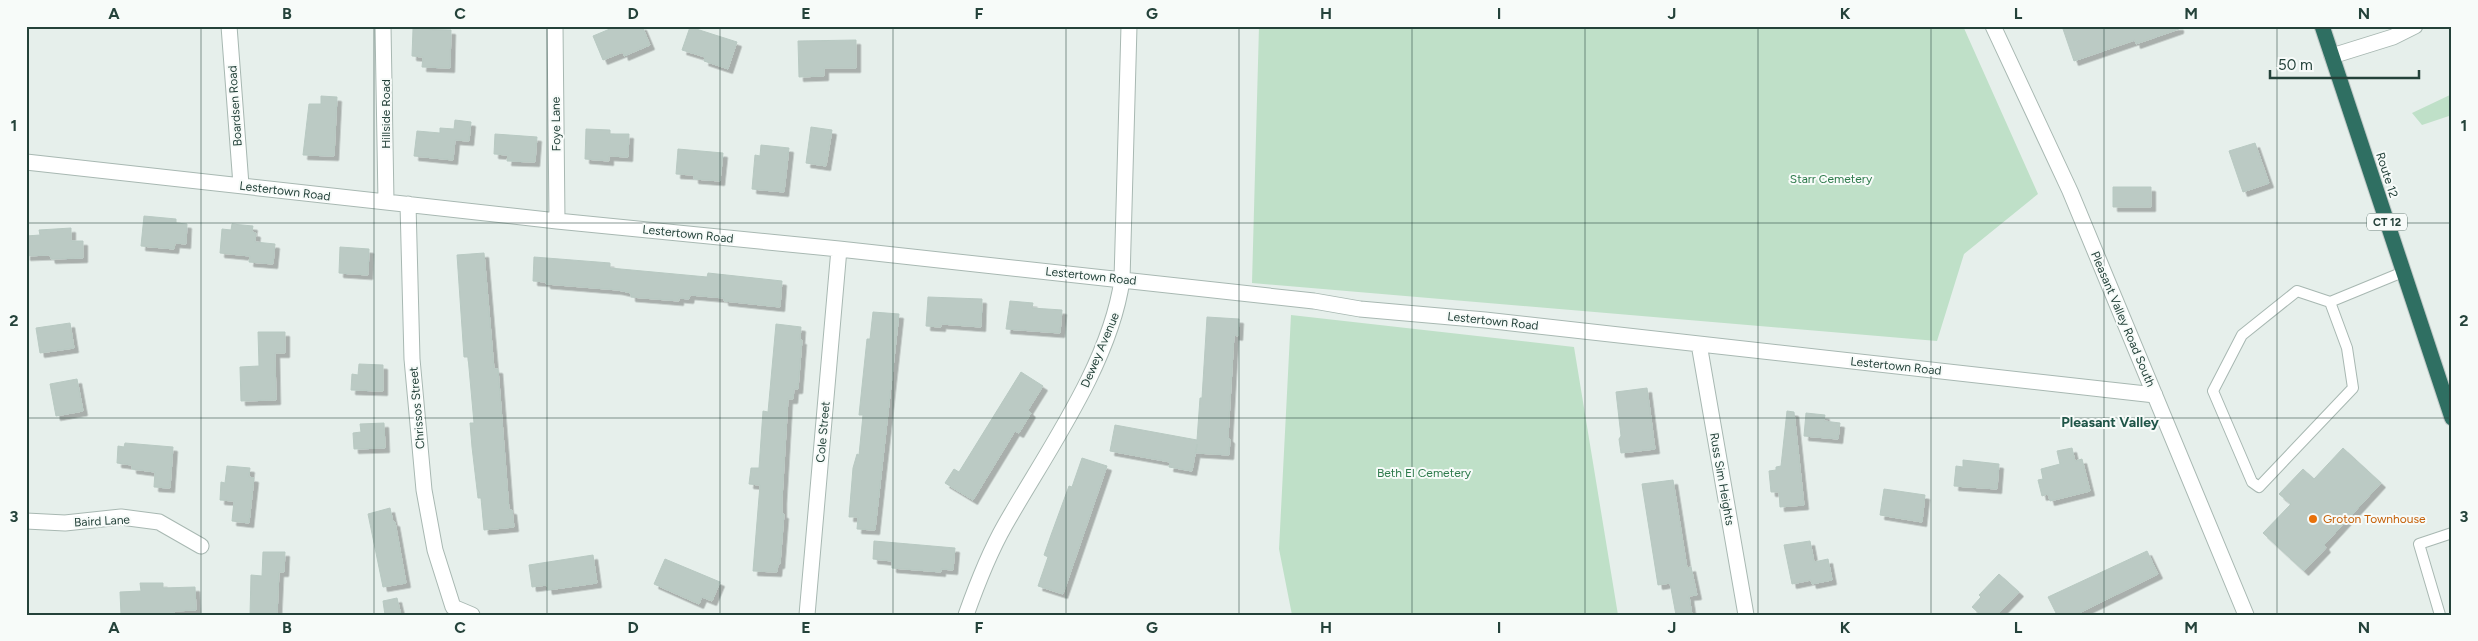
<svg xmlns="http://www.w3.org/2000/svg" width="2478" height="641" font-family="Figtree,sans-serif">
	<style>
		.green { fill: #bfe0c8 }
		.building { fill: #bbcac4; stroke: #b8c9c2; filter: url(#shadow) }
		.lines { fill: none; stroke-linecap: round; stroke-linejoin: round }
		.lane-casing { stroke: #a8b8b2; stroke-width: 12 }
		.street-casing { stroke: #a8b8b2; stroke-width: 17 }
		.highway-casing { stroke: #c2cac8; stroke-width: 17 }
		.lane { stroke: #fff; stroke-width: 10 }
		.street { stroke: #fff; stroke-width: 15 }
		.highway { stroke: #2f6f62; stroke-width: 15 }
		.grid { fill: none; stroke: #24423a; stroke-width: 1; stroke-opacity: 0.55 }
		.food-dot { fill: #e8710a; stroke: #f7fbf9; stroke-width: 2 }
		.labels { text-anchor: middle; stroke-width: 4; stroke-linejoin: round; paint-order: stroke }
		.shield { fill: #f7fbf9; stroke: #637a73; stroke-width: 1 }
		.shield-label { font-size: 11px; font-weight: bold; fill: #24423a }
		.street-label { font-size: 12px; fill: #24423a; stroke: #f7fbf9 }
		.park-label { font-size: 12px; fill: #2d7a4b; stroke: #f7fbf9 }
		.food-label { font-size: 12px; fill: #c56008; stroke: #f7fbf9; text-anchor: start }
		.neighbourhood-label { font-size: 14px; font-weight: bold; fill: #1f5548; stroke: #f7fbf9 }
		.neatline { fill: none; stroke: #24423a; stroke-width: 2 }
		.grid-label { font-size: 16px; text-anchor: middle; font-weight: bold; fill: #24423a }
	</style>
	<defs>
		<filter id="shadow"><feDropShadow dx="4.5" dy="4.5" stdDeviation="0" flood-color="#0004"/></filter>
	</defs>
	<rect width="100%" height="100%" fill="#e6efeb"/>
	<path class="green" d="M1259 26H1963L2038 194 1964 254 1937 341 1252 283Z
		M2452 94V115L2422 125 2412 113Z
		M1291 315 1574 347 1618 615H1292L1279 549Z"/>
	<path class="building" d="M617 26H642L650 45 624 56 623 52 603 60 593 36Z
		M2062 26H2179V29L2136 44 2135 40 2074 61Z
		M690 27 737 42 728 69 704 61 705 57 682 50Z
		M413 29 451 30 450 68 422 67 423 57 412 56Z
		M856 40V68H824V76L799 77 798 41Z
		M321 96 337 97 334 156 303 155 309 104H321Z
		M455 120 471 122 469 141 455 140 453 160 414 156 417 131 440 133V128L454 129Z
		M811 127 832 130 826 166 806 163Z
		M586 129 610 130V134H629L628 157 609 156V161L585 159Z
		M495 134 537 137 535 162 507 161 508 155 494 154Z
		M2255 143 2269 183 2243 192 2229 151Z
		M761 145 789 148 784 192 752 189 755 155 760 156Z
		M678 149 723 153 720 181 694 179V175L676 174Z
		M2113 187H2151V207H2113Z
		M144 216 176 219V223L187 224 186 244 175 243 174 249 141 246Z
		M232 224 253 226 252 232 256 233 255 242 275 244 273 264 249 262 250 256 220 253 222 229 231 230Z
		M71 228V241H83V258L51 259 50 255 26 256V236L40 235 39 230Z
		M340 247 369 249 368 275 339 273Z
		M484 253 494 369H498L509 510H512L514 527 484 530 481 498H478L472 447 470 423H474L468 357H464L457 255Z
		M534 257 610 263V268L707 277 708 273 782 281 780 307 724 301V298L690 295 689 299 679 298V301L631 297V293L618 290 546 284V282L533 281Z
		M928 297 982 299 981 327 941 324V327L926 326Z
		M1010 301 1033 303 1032 308 1062 310 1060 333 1006 329Z
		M873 312 899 314 875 530 857 529 858 517H849L853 468 857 454 859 455 863 415H859L867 339H870Z
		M1207 317 1239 319 1238 336 1234 335 1228 437 1230 439 1229 455 1196 453 1197 444 1192 471 1169 467 1170 462 1110 451 1115 425 1197 440 1200 398H1202Z
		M70 323 74 348 40 353 36 328Z
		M776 324 801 327 800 340H802L798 389H794L793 399H788L782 499V514H784L780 564H778L777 572 753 571 760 485 749 484 751 468H759L763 411 768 412Z
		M258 332H285V353H275L276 400 241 401 240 367 259 366Z
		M359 364 383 365V391L351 390 352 374 358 375Z
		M1021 372 1043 386 1028 410 1031 413 1019 433 1015 431 973 500 945 483 954 469 959 472Z
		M77 379 83 411 56 416 50 384Z
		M1647 388 1655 449 1621 453 1619 439 1621 436 1616 392Z
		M1787 411 1794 412 1804 505 1780 507 1779 492H1771L1769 471 1776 470V467L1781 466Z
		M1806 413 1825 415 1824 421 1840 423 1838 439 1804 436Z
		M384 423 385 448 354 449 353 433 361 432 360 424Z
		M125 443 173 447 170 488 154 487 155 472 132 469V465L117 463 118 446 124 447Z
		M2072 448 2075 461 2082 459 2090 491 2050 501 2048 494 2042 496 2038 480 2043 479 2041 469 2060 464 2057 451Z
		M2343 448 2381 483 2324 545 2326 548 2304 571 2263 533 2291 504 2279 494 2303 469 2314 479Z
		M1082 458 1107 466 1063 594 1038 586 1048 557 1044 555 1051 535 1069 486 1072 487Z
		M1963 460 1999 464 1997 489 1954 486 1956 466 1963 467Z
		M227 466 250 468 249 477 254 478 249 523 232 521 234 501 220 500 221 482 225 483Z
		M1673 480 1687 568 1691 567 1697 595 1689 596 1692 615H1676L1670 583 1658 585 1642 484Z
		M1884 489 1925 495 1922 522 1880 515Z
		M390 508 393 522H395L406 583 383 587 368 514Z
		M874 541 955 548 953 570 941 569V572L892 568V561L873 559Z
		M1810 541 1814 562 1828 559 1832 580 1812 584 1811 580 1792 584 1784 545Z
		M2147 551 2158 574 2075 615H2057L2048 597Z
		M263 552H285L284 572H279L277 615H250L251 575 262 576Z
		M593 555 597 583 548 590 547 585 532 587 529 565Z
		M665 559 720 582 712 601 702 597 699 604 654 584Z
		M1999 574 2019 592 1997 615H1981L1972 607 1981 597 1979 595Z
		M140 583H163V588L195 587 196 610 174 611V615H121L120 592 141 591Z
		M397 598 401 615H385L383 601Z"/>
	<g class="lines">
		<defs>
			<path id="lane" d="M2330 302 2347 348 2353 388 2259 487 2252 482 2213 391 2242 335 2297 291 2330 302 2403 272
				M2440 615 2419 544 2452 533"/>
			<path id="street" d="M229 26 241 185
				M383 26 386 202
				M555 26 557 221
				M1993 26 2070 191 2246 615
				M2332 56 2393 37 2415 26
				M26 162 557 221 839 249 1314 301 1360 309 1485 320 2155 395
				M408 204 412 359 424 490 435 550 453 607 472 615
				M1699 344 1746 615
				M26 521 65 523 121 517 159 522 201 546
				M807 615 839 249
				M966 615C977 584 989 553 1005 525 1047 451 1110 364 1122 280L1129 26"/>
			<path id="highway" d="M2322 26 2452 418"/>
		</defs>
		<use href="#lane" class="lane-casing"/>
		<use href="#street" class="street-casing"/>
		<use href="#highway" class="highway-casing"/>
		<use href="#lane" class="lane"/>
		<use href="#street" class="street"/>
		<use href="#highway" class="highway"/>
	</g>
	<path class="grid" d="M201 26V615M374 26V615M547 26V615M720 26V615M893 26V615M1066 26V615M1239 26V615M1412 26V615M1585 26V615M1758 26V615M1931 26V615M2104 26V615M2277 26V615M26 223H2452M26 418H2452"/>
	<circle class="food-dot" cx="2313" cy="519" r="5"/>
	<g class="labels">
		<rect class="shield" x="2367" y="213.5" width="40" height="17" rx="4"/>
		<g class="shield-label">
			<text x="2387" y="226">CT 12</text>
		</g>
		<g class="street-label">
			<text transform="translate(235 106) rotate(-94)" y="4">Boardsen Road</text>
			<text transform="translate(386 114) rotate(-90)" y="4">Hillside Road</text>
			<text transform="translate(556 124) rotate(-91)" y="4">Foye Lane</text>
			<text transform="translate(2387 175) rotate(72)" y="4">Route 12</text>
			<text transform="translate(285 191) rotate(7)" y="4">Lestertown Road</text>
			<text transform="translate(688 234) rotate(6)" y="4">Lestertown Road</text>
			<text transform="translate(1091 276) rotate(6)" y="4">Lestertown Road</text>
			<text transform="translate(2123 319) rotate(67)" y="4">Pleasant Valley Road South</text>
			<text transform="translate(1493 321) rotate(6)" y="4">Lestertown Road</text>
			<text transform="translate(1100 350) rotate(-67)" y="4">Dewey Avenue</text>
			<text transform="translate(1896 366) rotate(6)" y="4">Lestertown Road</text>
			<text transform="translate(417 408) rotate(-95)" y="4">Chrissos Street</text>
			<text transform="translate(823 432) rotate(-85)" y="4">Cole Street</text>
			<text transform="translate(1722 479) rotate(80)" y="4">Russ Sim Heights</text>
			<text transform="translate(102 521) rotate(-3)" y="4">Baird Lane</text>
		</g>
		<g class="park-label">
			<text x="1831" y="183">Starr Cemetery</text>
			<text x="1424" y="477">Beth El Cemetery</text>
		</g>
		<g class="food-label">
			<text x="2323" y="523">Groton Townhouse</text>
		</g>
		<g class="neighbourhood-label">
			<text x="2110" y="427">Pleasant Valley</text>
		</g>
	</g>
	<rect width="2478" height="641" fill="none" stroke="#f7fbf9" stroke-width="55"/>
	<path d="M2270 70v8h149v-8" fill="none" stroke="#24423a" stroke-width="2.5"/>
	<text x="2278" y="70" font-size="15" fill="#24423a" stroke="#f7fbf9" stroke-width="4" paint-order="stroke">50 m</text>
	<rect x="28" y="28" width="2422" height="586" class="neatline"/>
	<g class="grid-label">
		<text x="114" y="19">A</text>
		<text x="287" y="19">B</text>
		<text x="460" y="19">C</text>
		<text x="633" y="19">D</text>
		<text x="806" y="19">E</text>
		<text x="979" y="19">F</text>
		<text x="1152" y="19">G</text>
		<text x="1326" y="19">H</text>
		<text x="1499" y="19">I</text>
		<text x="1672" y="19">J</text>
		<text x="1845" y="19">K</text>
		<text x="2018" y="19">L</text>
		<text x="2191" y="19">M</text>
		<text x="2364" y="19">N</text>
		<text x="14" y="131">1</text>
		<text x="2464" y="131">1</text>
		<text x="14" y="326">2</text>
		<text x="2464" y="326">2</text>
		<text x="14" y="522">3</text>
		<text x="2464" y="522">3</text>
		<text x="114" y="633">A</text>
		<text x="287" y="633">B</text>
		<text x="460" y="633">C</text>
		<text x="633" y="633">D</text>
		<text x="806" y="633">E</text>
		<text x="979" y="633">F</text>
		<text x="1152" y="633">G</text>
		<text x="1326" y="633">H</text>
		<text x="1499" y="633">I</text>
		<text x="1672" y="633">J</text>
		<text x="1845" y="633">K</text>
		<text x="2018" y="633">L</text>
		<text x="2191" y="633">M</text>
		<text x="2364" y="633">N</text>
	</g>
</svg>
